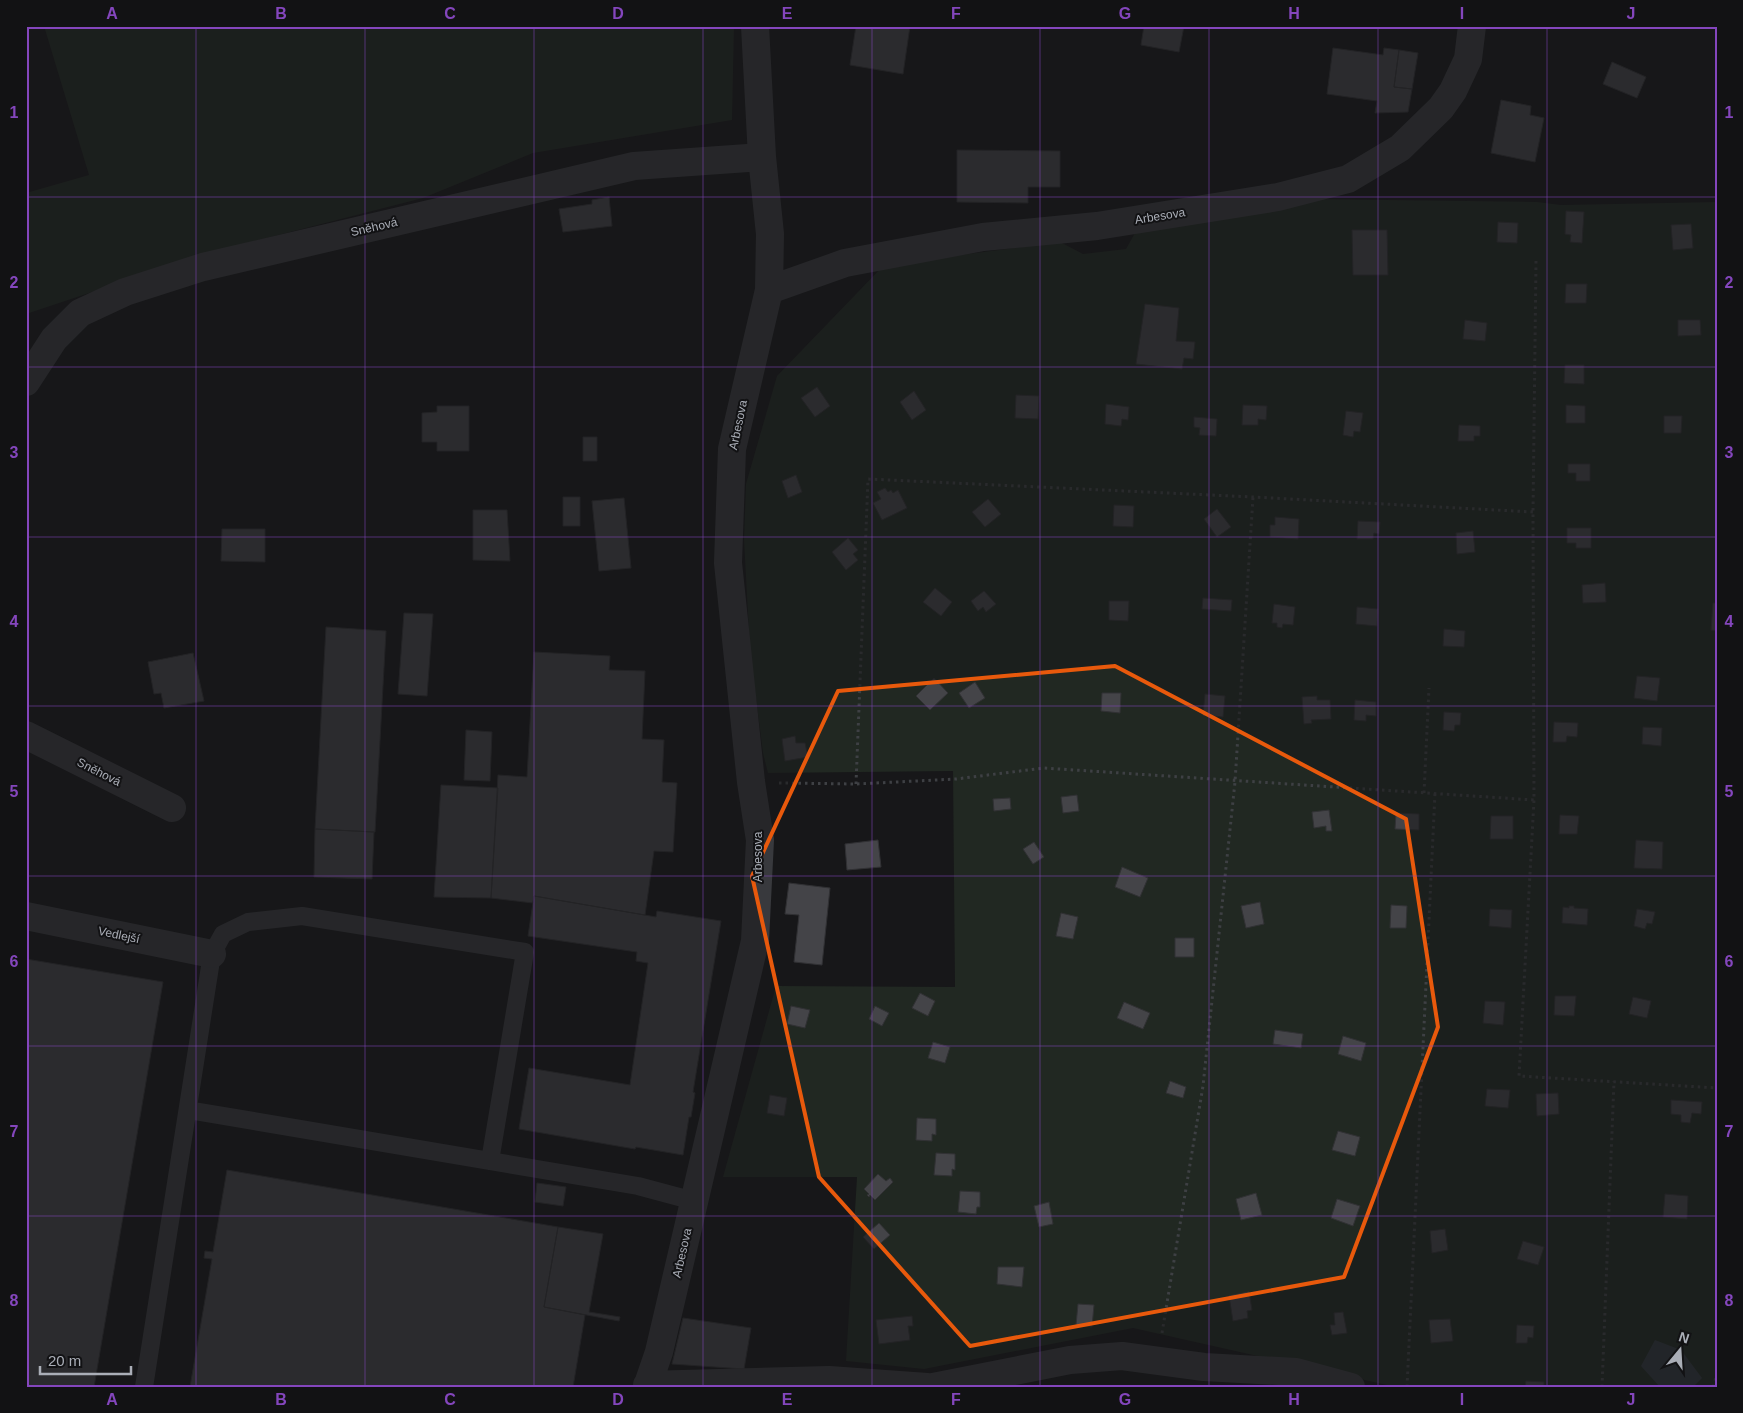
<svg xmlns="http://www.w3.org/2000/svg" width="1743" height="1413" font-family="Helvetica,sans-serif">
	<style>
		.green { fill: #212822 }
		.water { fill: #30373d }
		.building { fill: #444448; stroke: #313134 }
		.lines { fill: none; stroke-linecap: round; stroke-linejoin: round }
		.path { stroke: #3e4044; stroke-width: 3; stroke-dasharray: 2.5 4; stroke-linecap: butt }
		.service { stroke: #38393d; stroke-width: 18 }
		.minor { stroke: #38393d; stroke-width: 28 }
		.marked { fill: none; stroke: #e8590c; stroke-width: 4; stroke-linejoin: round }
		.grid { fill: none; stroke: #8446bd; stroke-width: 1; stroke-opacity: 0.55 }
		.labels { text-anchor: middle; stroke-width: 4; stroke-linejoin: round; paint-order: stroke }
		.street-label { font-size: 12px; fill: #aaaeb7; stroke: #121214 }
		.neatline { fill: none; stroke: #8446bd; stroke-width: 2 }
		.grid-label { font-size: 16px; text-anchor: middle; font-weight: bold; fill: #8446bd }
	</style>
	<rect width="100%" height="100%" fill="#171719"/>
	<path class="green" d="M44 26H734L732 120 533 153 423 198 212 252 26 314V193L89 175Z
		M1310 199 1537 202 1561 205 1717 202V1387H1396L1133 1328 924 1369 846 1361 857 1177H723L776 986 955 987 953 771 768 773 763 753 750 651 744 540 746 484 777 376 884 265 1060 242 1083 254 1126 249 1135 233Z"/>
	<path class="water" d="M1655 1340 1681 1350 1702 1378 1693 1387H1660L1641 1366Z"/>
	<path class="building" d="M856 26H910L903 74 850 65Z
		M1144 26H1184L1179 52 1141 45Z
		M1333 48 1383 55 1384 48 1399 50 1394 87 1412 89 1408 112 1375 113 1377 101 1327 94Z
		M1399 50 1418 53 1412 89 1394 87Z
		M1612 62 1646 77 1637 98 1603 84Z
		M1501 100 1531 106 1530 115 1544 118 1535 162 1491 153Z
		M957 150 1060 151V187H1028V203L957 202Z
		M609 197 612 226 563 232 559 209 592 204V200Z
		M1566 211 1584 212 1582 243 1570 242 1571 235 1565 234Z
		M1498 222 1518 223 1517 243 1497 242Z
		M1691 224 1693 248 1673 250 1671 225Z
		M1352 230H1387L1388 275H1353Z
		M1566 284H1587L1586 303H1565Z
		M1145 304 1179 308 1176 341 1195 342 1193 359 1184 358 1182 369 1136 364Z
		M1465 320 1487 323 1485 341 1463 339Z
		M1678 320H1700L1701 335 1678 336Z
		M1565 365H1584V384L1564 383Z
		M817 387 830 406 815 417 801 398Z
		M914 391 926 410 912 420 900 402Z
		M1016 395 1039 396 1038 419 1015 418Z
		M1106 404 1129 407 1128 420 1122 419 1121 426 1105 424Z
		M1243 405 1267 406 1266 420 1258 419V425H1242Z
		M1566 405 1585 406V423H1566Z
		M437 406H469V451H437V442H422V413L437 412Z
		M1346 411 1363 413 1360 432 1354 431 1353 437 1343 435Z
		M1664 416H1682L1681 433H1664Z
		M1194 417 1217 419 1216 436 1199 435 1200 428 1194 427Z
		M1459 425 1480 426V436H1474V441H1458Z
		M583 437H597V461H583Z
		M1568 464H1590V481H1576V473H1568Z
		M796 475 802 492 788 498 782 481Z
		M885 488 888 492 891 490 893 493 898 490 907 508 882 520 873 503 881 499 877 492Z
		M563 497H580V526H563Z
		M624 498 631 568 599 571 592 501Z
		M988 499 1001 514 985 527 972 512Z
		M1114 505 1134 506 1133 527 1113 526Z
		M1217 509 1231 527 1217 537 1204 519Z
		M473 510H507L510 561 473 560Z
		M1275 517 1299 519 1298 539 1270 537V525H1275Z
		M1358 521 1380 522 1379 534 1374 533 1373 539H1357Z
		M1567 528H1591V548H1576V543H1567Z
		M222 529H265V562L221 561Z
		M1473 531 1475 552 1457 554 1456 533Z
		M848 538 858 550 853 554 858 560 846 570 832 552Z
		M1605 583 1606 602 1583 603 1582 585Z
		M935 588 952 602 941 616 923 602Z
		M984 591 996 604 986 612 983 607 978 611 971 601Z
		M1203 598 1232 600 1231 611 1202 609Z
		M1109 601H1129L1128 621 1109 620Z
		M1713 603H1717V631L1711 630Z
		M1274 604 1295 607 1293 625 1283 624 1282 628 1277 627V623H1272Z
		M1357 607 1378 609 1377 626 1356 624Z
		M404 613 433 614 427 696 398 694Z
		M326 627 386 631 375 832H374L315 829Z
		M1444 629 1465 631 1464 647 1443 646Z
		M534 652 610 656 609 670 645 671 642 739 664 740 662 782 677 783 673 852 654 851 645 915 534 896 533 903 491 898 498 775 527 777Z
		M193 653 204 701 164 708 161 693 154 694 148 662Z
		M1637 676 1660 678 1657 701 1634 698Z
		M934 678 948 693 930 710 916 696Z
		M975 682 985 698 969 708 959 693Z
		M1102 693H1121L1120 713 1101 711Z
		M1205 694 1225 696 1223 717 1203 715Z
		M1317 696V700H1330L1331 719 1311 720 1312 723 1304 724 1302 697Z
		M1355 700 1376 702V716L1366 715V721L1354 720Z
		M1444 712 1461 713 1460 725H1455L1454 731 1443 730Z
		M1554 722 1578 723 1577 737 1567 736 1566 742H1553Z
		M1643 727 1662 728 1661 746 1642 744Z
		M466 730 492 732 490 781 464 780Z
		M795 736 796 743H805L808 757 785 761 782 739Z
		M441 785 498 788 491 898 434 897Z
		M1077 795 1079 811 1063 813 1061 797Z
		M1010 798 1011 809 994 811 993 799Z
		M1329 810 1332 831H1326V826L1314 828 1312 812Z
		M1396 813 1419 814V830L1395 829Z
		M1560 815 1579 816 1577 834H1559Z
		M1491 816H1513V839H1490Z
		M315 829 374 832 372 879 314 877Z
		M878 840 881 867 847 870 845 844Z
		M1636 840 1663 842 1662 869 1634 868Z
		M1034 842 1044 857 1033 864 1023 849Z
		M1122 867 1148 878 1140 897 1115 887Z
		M789 883 830 888 822 965 794 962 799 915 785 914Z
		M534 896 656 917 657 911 721 921 693 1092 695 1093 691 1117H689L683 1155 636 1147 635 1149 519 1129 529 1068 630 1085 648 963 636 961 637 952 528 936Z
		M1260 902 1264 924 1246 928 1241 906Z
		M1391 905 1407 906 1406 928H1390Z
		M1569 906H1574V908L1588 909 1587 925 1562 923 1563 907 1569 908Z
		M1490 909 1512 910 1511 928 1489 926Z
		M1637 909 1655 912 1652 924 1647 923 1645 929 1634 926Z
		M1061 913 1078 917 1073 939 1056 936Z
		M1175 938H1194V957H1175Z
		M26 959 163 982 94 1387H26Z
		M920 993 935 1001 928 1016 912 1008Z
		M1555 996H1576L1574 1016 1554 1015Z
		M1633 997 1651 1001 1647 1018 1629 1014Z
		M1485 1001 1505 1002 1503 1025 1483 1023Z
		M1124 1002 1150 1013 1143 1029 1117 1018Z
		M791 1006 810 1010 805 1028 787 1024Z
		M875 1006 889 1013 882 1026 869 1019Z
		M1275 1030 1303 1034 1301 1048 1273 1044Z
		M1343 1036 1366 1043 1361 1061 1338 1054Z
		M933 1042 950 1047 945 1063 928 1058Z
		M1170 1081 1186 1087 1183 1098 1166 1093Z
		M1487 1089 1510 1090 1508 1108 1485 1106Z
		M1558 1093 1559 1114 1537 1116 1536 1094Z
		M770 1095 787 1098 784 1116 767 1113Z
		M1671 1100 1702 1102 1701 1114 1692 1113 1690 1123 1681 1122V1115L1671 1114Z
		M917 1118 936 1119V1135L932 1134V1141L916 1140Z
		M1338 1131 1360 1137 1355 1156 1332 1150Z
		M936 1153 955 1154V1170L952 1169V1176L934 1175Z
		M227 1170 558 1227 544 1307 585 1315 573 1387H190L212 1259 204 1258 205 1251 213 1252Z
		M878 1174 886 1181 890 1178 893 1182 875 1200 870 1195 869 1197 867 1195 869 1194 864 1189Z
		M537 1183 566 1187 563 1206 535 1202Z
		M960 1191 980 1192V1207H977L976 1214 958 1212Z
		M1256 1193 1262 1215 1241 1220 1236 1199Z
		M1665 1194 1688 1196 1687 1219 1663 1217Z
		M1337 1199 1360 1206 1353 1226 1331 1218Z
		M1049 1202 1053 1224 1039 1227 1034 1206Z
		M879 1223 890 1235 874 1249 863 1237Z
		M558 1227 603 1234 589 1312 620 1317 619 1321 544 1307Z
		M1445 1229 1448 1250 1432 1253 1430 1231Z
		M1523 1241 1544 1247 1538 1265 1517 1259Z
		M998 1267H1024L1022 1287 997 1284Z
		M1249 1292 1252 1310 1247 1311 1248 1318 1233 1321 1229 1296Z
		M1078 1304 1094 1305 1092 1327 1076 1325Z
		M1343 1312 1347 1333 1332 1335 1330 1325H1335L1334 1313Z
		M912 1316 913 1326H908L910 1340 879 1344 876 1320Z
		M683 1318 751 1328 744 1369 672 1364Z
		M1450 1319 1453 1341 1431 1343 1429 1320Z
		M1517 1325 1534 1326 1533 1338 1528 1337 1527 1343H1516Z
		M1526 1381 1544 1382V1387H1525Z"/>
	<g class="lines">
		<path class="path" d="M1536 261 1533 512 1534 800 1519 1076 1717 1088
			M779 783 856 784 956 779 1044 768 1534 800
			M856 784 868 479 1253 497 1533 512
			M1424 793 1429 688
			M1162 1333 1203 1086 1235 782 1253 497
			M1407 1387 1435 793
			M1602 1387 1614 1081
			M1713 1387 1717 1374"/>
		<path class="service" d="M188 1110 638 1186 694 1201
			M144 1387 212 954 223 934 248 922 302 916 525 952 490 1161"/>
		<path class="minor" d="M769 290 845 263 983 237 1097 226 1278 197 1348 179 1400 148 1441 108 1453 91 1468 59 1472 26
			M26 382 54 339 80 313 125 292 203 267 634 166 762 157
			M26 735 172 808
			M26 916 212 954
			M647 1385 829 1380 927 1387
			M647 1387 659 1352 755 941 760 840 751 782 728 563 732 449 769 290 770 234 762 157 755 26
			M933 1387 1070 1360 1122 1356 1204 1367 1296 1372 1351 1387"/>
	</g>
	<path d="M0 0H1743V1413H0ZM1115 666 1406 819 1438 1027 1344 1277 970 1346 819 1177 752 876 838 691Z" fill="#171719" fill-opacity=".55" fill-rule="evenodd"/>
	<path class="marked" d="M1115 666 1406 819 1438 1027 1344 1277 970 1346 819 1177 752 876 838 691Z"/>
	<path class="grid" d="M196 26V1387M365 26V1387M534 26V1387M703 26V1387M872 26V1387M1040 26V1387M1209 26V1387M1378 26V1387M1547 26V1387M26 197H1717M26 367H1717M26 537H1717M26 706H1717M26 876H1717M26 1046H1717M26 1216H1717"/>
	<g class="labels">
		<g class="street-label">
			<text transform="translate(1160 216) rotate(-9)" y="4">Arbesova</text>
			<text transform="translate(374 227) rotate(-13)" y="4">Sněhová</text>
			<text transform="translate(738 425) rotate(-78)" y="4">Arbesova</text>
			<text transform="translate(99 772) rotate(27)" y="4">Sněhová</text>
			<text transform="translate(758 857) rotate(-90)" y="4">Arbesova</text>
			<text transform="translate(119 935) rotate(12)" y="4">Vedlejší</text>
			<text transform="translate(682 1253) rotate(-77)" y="4">Arbesova</text>
		</g>
	</g>
	<rect width="1743" height="1413" fill="none" stroke="#121214" stroke-width="55"/>
	<g transform="translate(1680 1350) rotate(18)" stroke="#121214" stroke-width="4" paint-order="stroke">
	<path d="M0-4L9 19L0 12L-9 19Z" fill="#aaaeb7"/>
	<text y="-8" font-size="14" font-weight="bold" text-anchor="middle" fill="#aaaeb7">N</text>
	</g>
	<path d="M40 1366v8h91v-8" fill="none" stroke="#aaaeb7" stroke-width="2.5"/>
	<text x="48" y="1366" font-size="15" fill="#aaaeb7" stroke="#121214" stroke-width="4" paint-order="stroke">20 m</text>
	<rect x="28" y="28" width="1688" height="1358" class="neatline"/>
	<g class="grid-label">
		<text x="112" y="19">A</text>
		<text x="281" y="19">B</text>
		<text x="450" y="19">C</text>
		<text x="618" y="19">D</text>
		<text x="787" y="19">E</text>
		<text x="956" y="19">F</text>
		<text x="1125" y="19">G</text>
		<text x="1294" y="19">H</text>
		<text x="1462" y="19">I</text>
		<text x="1631" y="19">J</text>
		<text x="14" y="118">1</text>
		<text x="1729" y="118">1</text>
		<text x="14" y="288">2</text>
		<text x="1729" y="288">2</text>
		<text x="14" y="458">3</text>
		<text x="1729" y="458">3</text>
		<text x="14" y="627">4</text>
		<text x="1729" y="627">4</text>
		<text x="14" y="797">5</text>
		<text x="1729" y="797">5</text>
		<text x="14" y="967">6</text>
		<text x="1729" y="967">6</text>
		<text x="14" y="1137">7</text>
		<text x="1729" y="1137">7</text>
		<text x="14" y="1306">8</text>
		<text x="1729" y="1306">8</text>
		<text x="112" y="1405">A</text>
		<text x="281" y="1405">B</text>
		<text x="450" y="1405">C</text>
		<text x="618" y="1405">D</text>
		<text x="787" y="1405">E</text>
		<text x="956" y="1405">F</text>
		<text x="1125" y="1405">G</text>
		<text x="1294" y="1405">H</text>
		<text x="1462" y="1405">I</text>
		<text x="1631" y="1405">J</text>
	</g>
</svg>
